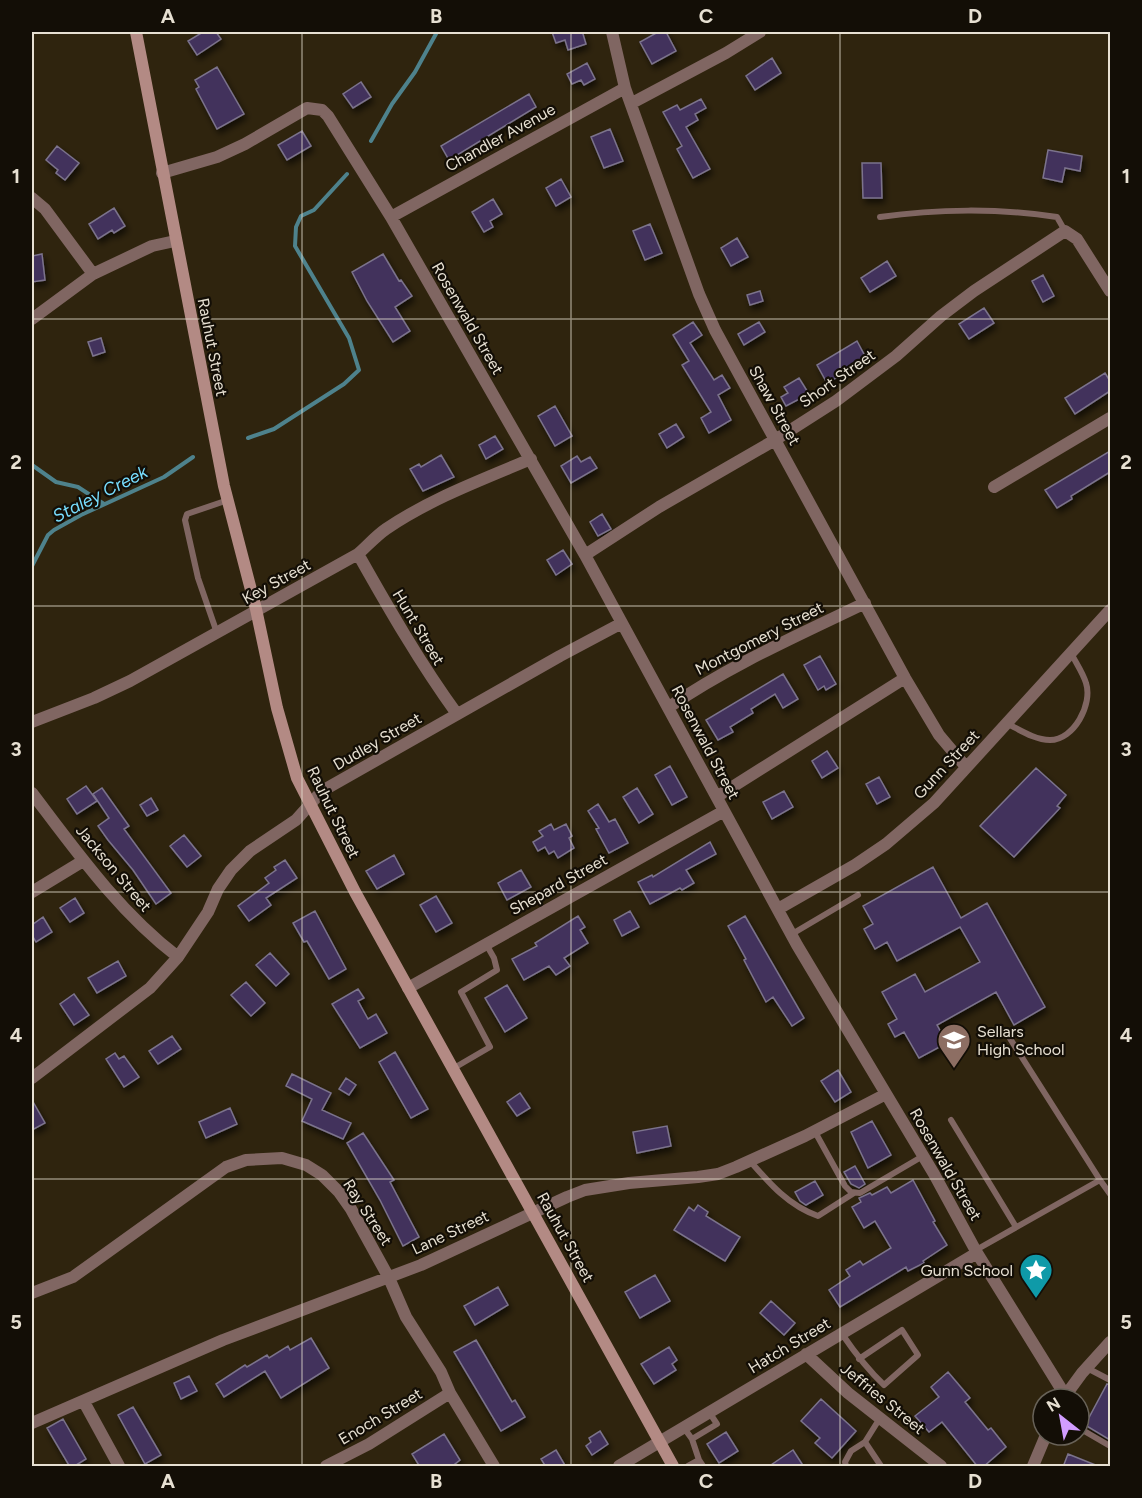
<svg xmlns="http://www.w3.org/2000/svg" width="1142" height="1498" font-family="Figtree,sans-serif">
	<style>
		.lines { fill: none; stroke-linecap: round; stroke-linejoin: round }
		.stream { stroke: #4e828c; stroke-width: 4 }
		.building { fill: #42315c; stroke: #7b738c; stroke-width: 1.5; filter: url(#shadow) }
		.service { stroke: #806662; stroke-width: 6 }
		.minor { stroke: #806662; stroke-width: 12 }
		.tertiary { stroke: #806662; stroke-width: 12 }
		.secondary { stroke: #b38a84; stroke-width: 12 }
		.grid { fill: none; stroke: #e7e0d2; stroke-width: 1.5; stroke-opacity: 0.55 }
		.labels { text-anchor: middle; stroke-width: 4.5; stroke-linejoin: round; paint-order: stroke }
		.street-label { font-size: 16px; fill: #e7e0d2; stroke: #130e06 }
		.poi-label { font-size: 16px; fill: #e7e0d2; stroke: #130e06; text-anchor: start }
		.water-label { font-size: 18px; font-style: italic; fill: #77ddfe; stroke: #130e06 }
		.neatline { fill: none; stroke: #e7e0d2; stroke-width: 2 }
		.grid-label { font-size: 20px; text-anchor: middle; font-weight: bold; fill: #e7e0d2 }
	</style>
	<defs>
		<filter id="shadow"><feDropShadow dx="2.5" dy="4.5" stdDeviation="3" flood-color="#0009"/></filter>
	</defs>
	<rect width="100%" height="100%" fill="#2f240e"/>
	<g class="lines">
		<path class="stream" d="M371 141 392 104 415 72 437 32
			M248 438 274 429 344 384 359 370 349 338 295 246 296 227 301 216 314 210 347 174
			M32 465 56 482 78 487 104 504
			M32 566 48 535 54 530 81 515 164 477 193 457"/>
	</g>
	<path class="building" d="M203 32H216L221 39 197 55 188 41Z
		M552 32H584L583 34 586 44 568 50 565 40 556 43Z
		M658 32H666L676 51 652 64 640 42Z
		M772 58 781 73 755 90 746 76Z
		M587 63 595 79 584 85 581 80 572 84 567 74Z
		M217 67 244 114 217 129 196 89 199 87 195 80Z
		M361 82 371 97 353 108 343 94Z
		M529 94 536 107 449 160 441 146Z
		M701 99 706 108 695 114 698 120 686 127 710 169 693 178 677 149 682 146 663 112 677 105 680 110Z
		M610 129 623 161 604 168 591 137Z
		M302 131 311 146 287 160 278 145Z
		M57 146 79 163 65 180 56 173 58 170 46 160Z
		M1048 150 1082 156 1080 171 1065 168 1062 182 1043 178Z
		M862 163H881L882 198H863Z
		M561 179 571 197 556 206 546 188Z
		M493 199 502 214 490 221 493 227 484 232 472 212Z
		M114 208 125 226 114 233 112 230 98 239 89 224Z
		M650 224 662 253 645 260 633 231Z
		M737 238 748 257 731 266 721 248Z
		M42 254 45 280 32 282V256Z
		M383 254 399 281 401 280 412 296 395 307 410 331 393 342 367 301 352 272Z
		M887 261 896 276 870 292 861 278Z
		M1043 275 1054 296 1043 302 1032 281Z
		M760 291 763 301 750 305 747 295Z
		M984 308 994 323 969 339 959 324Z
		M693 322 702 335 690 343 714 380 722 375 730 388 718 395 731 420 709 433 701 418 711 412 682 365 689 361 673 335Z
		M759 322 765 332 744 345 738 334Z
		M101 338 105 352 93 356 88 342Z
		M857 341 866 358 839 373 841 375 827 383 817 365Z
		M1105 373 1110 381V391L1075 414 1065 398Z
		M799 378 809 394 786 406 781 397 788 393 784 387Z
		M555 406 572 436 555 446 538 416Z
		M676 424 684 437 667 448 659 434Z
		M495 436 503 449 486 459 479 445Z
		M1110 451V472L1071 496 1072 499 1057 508 1045 490Z
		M441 455 454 477 423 491 410 469 419 464 421 467Z
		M577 456 581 462 590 457 597 468 571 483 561 466Z
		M602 514 611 529 598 536 590 522Z
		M563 550 572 564 556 575 547 560Z
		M820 656 836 684 826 690 824 686 818 690 804 665Z
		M783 674 798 699 783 708 775 694 751 709 753 713 730 727 733 732 718 740 706 720Z
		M827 751 838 768 822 778 812 761Z
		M670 766 687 797 672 805 655 775Z
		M1036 768 1066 795 1057 806 1060 808 1014 857 980 826Z
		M879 777 890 797 877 804 866 784Z
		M86 786 97 801 77 814 67 799Z
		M102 788 129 826 124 829 171 893 156 904 133 870 108 840 98 826 109 818 93 794Z
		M637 788 653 814 639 823 623 797Z
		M784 791 793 807 772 819 763 802Z
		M151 798 158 810 147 816 140 805Z
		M598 804 609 822 615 819 628 843 609 853 596 829 599 828 588 811Z
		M551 824 554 830 566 824 572 836 569 838 574 848 558 858 554 851 549 854 545 847 538 851 533 842 543 836 539 831Z
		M184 835 201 856 187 867 170 846Z
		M710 842 716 854 686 870 694 883 682 890 680 888 650 904 638 882 652 875 653 877Z
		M394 855 404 874 377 889 366 871Z
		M285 860 297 878 266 898 271 905 249 921 238 906 269 883 265 878 276 870 274 867Z
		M933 867 961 918 987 903 1045 1007 1014 1025 996 992 937 1025 947 1043 919 1058 904 1032 895 1037 888 1024 897 1019 882 992 915 974 925 992 980 962 960 927 897 961 887 942 875 949 864 929 873 924 863 906Z
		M521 870 531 887 507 900 498 883Z
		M436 896 452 923 436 932 420 905Z
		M75 898 84 913 70 922 60 908Z
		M315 911 346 969 329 979 307 941 304 942 293 923Z
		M630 911 639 927 622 936 614 920Z
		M578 916 585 927 580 930 588 943 564 958 570 966 556 975 549 966 524 980 512 959 537 946 535 943Z
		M745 916 804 1018 792 1026 773 997 766 1002 744 960 746 959 728 926Z
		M43 917 52 932 36 942 32 935V925Z
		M270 953 289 974 276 986 256 965Z
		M118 961 126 976 97 993 88 978Z
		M246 982 265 1003 251 1016 231 995Z
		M507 985 527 1018 505 1032 485 998Z
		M358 989 364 998 358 1001 368 1019 376 1014 387 1033 360 1048 332 1004Z
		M74 994 89 1015 74 1025 60 1004Z
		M172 1036 181 1049 158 1064 149 1051Z
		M395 1052 428 1109 411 1118 379 1062Z
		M115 1053 119 1059 124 1056 139 1077 124 1087 106 1059Z
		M838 1070 851 1092 835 1102 821 1081Z
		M292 1074 331 1093 322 1110 351 1123 343 1139 302 1121 312 1099 286 1086Z
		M346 1078 356 1085 349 1095 339 1089Z
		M520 1093 530 1108 517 1116 507 1102Z
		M32 1100 45 1123 32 1130Z
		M230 1108 237 1124 206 1138 199 1122Z
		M872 1121 891 1155 868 1168 851 1132Z
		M667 1126 671 1146 637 1153 633 1132Z
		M363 1133 394 1180 390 1182 419 1237 403 1246 380 1200 347 1143Z
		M855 1166 865 1184 859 1188 851 1184 844 1172Z
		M913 1180 935 1221 933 1222 947 1245 923 1261 924 1263 908 1271 906 1267 840 1307 829 1290 850 1276 846 1270 860 1261 863 1265 891 1248 875 1221 864 1228 852 1207 861 1202 859 1198 870 1193 872 1195 887 1187 891 1193Z
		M815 1181 823 1195 806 1205 800 1201 795 1192Z
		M698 1205 708 1212 706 1216 740 1237 725 1261 674 1230 689 1207 694 1211Z
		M655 1275 670 1301 640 1318 625 1292Z
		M498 1287 508 1305 475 1325 464 1306Z
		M771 1301 795 1323 784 1335 760 1313Z
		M311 1338 329 1368 281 1398 265 1371 224 1397 216 1384 245 1365 247 1367 267 1355 269 1358 288 1346 290 1350Z
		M476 1340 512 1402 515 1400 525 1417 501 1431 454 1352Z
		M669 1347 677 1360 672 1364 676 1370 654 1384 641 1364Z
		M948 1372 970 1398 965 1402 988 1430 991 1428 1006 1447 983 1467H978L942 1422 929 1432 915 1416 939 1397 931 1387Z
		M189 1376 197 1391 181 1399 174 1383Z
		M1107 1384 1110 1385V1440L1085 1425Z
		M821 1399 856 1431 832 1458 815 1443 820 1438 801 1421Z
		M133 1407 161 1455 145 1464 118 1415Z
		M63 1419 86 1459 73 1467H70L47 1428Z
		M600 1431 608 1444 592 1455 586 1446 591 1442 589 1438Z
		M726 1432 738 1451 719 1463 707 1444Z
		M444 1434 460 1460 451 1467H420L412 1454Z
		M556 1450 566 1467H546L541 1459Z
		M793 1450 804 1467H768Z
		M1068 1454 1098 1466V1467H1063Z"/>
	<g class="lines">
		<path class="service" d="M880 217C935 209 1001 208 1057 217L1065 231
			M217 633 198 578 185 520 187 514 228 500
			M1006 723C1020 730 1035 740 1050 740 1074 740 1093 704 1086 683 1083 673 1076 663 1071 653
			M792 934 858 895
			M1009 1037 1100 1180
			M454 1068 490 1047 461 992 497 970 494 958 486 944
			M951 1120 1016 1227
			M814 1130 845 1186 851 1192 860 1193 923 1156
			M750 1161C770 1184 789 1206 818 1216L854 1193
			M976 1250 1100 1180 1110 1194
			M842 1334C855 1353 867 1369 884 1385L918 1355 902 1330 859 1359
			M1087 1368 1110 1380
			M684 1428 692 1439 717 1424 709 1412
			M1079 1428 1110 1446
			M692 1439 699 1460
			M865 1442 881 1466
			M688 1466 699 1460 703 1466
			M846 1466 845 1462 851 1451 865 1442 880 1418"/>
		<path class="minor" d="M612 32 625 88 699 294 715 330 905 678 939 735 966 767
			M632 103 726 53 760 32
			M162 173 217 157 245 144 307 108 322 110 328 116 391 217 585 555 797 945 934 1174 977 1253 1065 1395
			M32 198 45 209 93 274
			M391 217 625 88
			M32 319 93 274 152 246 175 241
			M994 487 1110 418
			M358 554C389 609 420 663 457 714
			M585 555 659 507 775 440 836 401 896 356 941 316 974 291 1065 231 1077 239 1110 291
			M669 707C730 665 799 635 865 603
			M32 722 94 698 130 681 358 554C367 546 376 536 386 529 430 499 481 480 531 459
			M32 793C76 851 119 912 178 957
			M718 796 905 678
			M32 892 83 861
			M778 909 855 865 886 844 934 803 1110 610
			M408 988 724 811
			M32 1078 150 988 178 957 208 912 218 889 231 870 250 851 296 820 322 791 560 656 622 623
			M32 1293 73 1277 226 1167 246 1160 282 1158 306 1165 322 1175 339 1192 351 1209 389 1278 406 1317 441 1372 450 1393 494 1466
			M806 1354 848 1393 941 1466
			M84 1402 119 1466
			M32 1423 223 1340 421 1265 567 1197 585 1190 629 1183 698 1177 718 1174 736 1167 805 1136 886 1094
			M326 1466 369 1444 450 1393
			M619 1466 977 1253"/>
		<path class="tertiary" d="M1063 1399 1082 1373 1110 1342
			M1033 1466 1046 1435"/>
		<path class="secondary" d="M136 32 224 486 256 609 277 708 297 778 355 892 673 1466"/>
	</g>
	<path class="grid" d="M302 32V1466M571 32V1466M840 32V1466M32 319H1110M32 606H1110M32 892H1110M32 1179H1110"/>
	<defs>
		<symbol id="school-pin" viewBox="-11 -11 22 30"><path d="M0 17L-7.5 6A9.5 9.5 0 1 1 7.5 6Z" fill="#8d6e63" stroke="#130e06"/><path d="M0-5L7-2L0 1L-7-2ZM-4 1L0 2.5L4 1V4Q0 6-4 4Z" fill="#fff"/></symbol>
		<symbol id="sight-pin" viewBox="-11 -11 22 30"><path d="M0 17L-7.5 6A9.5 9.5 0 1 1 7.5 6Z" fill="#0f9aa8" stroke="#130e06"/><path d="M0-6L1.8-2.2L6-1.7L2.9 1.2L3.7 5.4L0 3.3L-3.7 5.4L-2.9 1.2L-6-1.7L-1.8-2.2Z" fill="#fff"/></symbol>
	</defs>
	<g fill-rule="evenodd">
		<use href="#school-pin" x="935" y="1021" width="38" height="52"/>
		<use href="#sight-pin" x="1017" y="1251" width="38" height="52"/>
	</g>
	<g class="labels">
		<g class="street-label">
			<text transform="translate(500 137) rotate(-29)" y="6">Chandler Avenue</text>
			<text transform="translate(468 318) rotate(60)" y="6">Rosenwald Street</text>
			<text transform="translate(213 347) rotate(79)" y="6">Rauhut Street</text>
			<text transform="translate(837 378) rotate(-35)" y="6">Short Street</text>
			<text transform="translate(775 405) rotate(61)" y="6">Shaw Street</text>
			<text transform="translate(276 581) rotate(-29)" y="6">Key Street</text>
			<text transform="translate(419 627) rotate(59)" y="6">Hunt Street</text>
			<text transform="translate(759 638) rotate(-27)" y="6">Montgomery Street</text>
			<text transform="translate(377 741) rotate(-30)" y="6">Dudley Street</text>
			<text transform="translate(706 742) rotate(62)" y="6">Rosenwald Street</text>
			<text transform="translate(946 764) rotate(-47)" y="6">Gunn Street</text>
			<text transform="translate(334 812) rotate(64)" y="6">Rauhut Street</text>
			<text transform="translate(114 868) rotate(50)" y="6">Jackson Street</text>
			<text transform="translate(558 884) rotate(-29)" y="6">Shepard Street</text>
			<text transform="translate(946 1164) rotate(60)" y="6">Rosenwald Street</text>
			<text transform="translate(368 1212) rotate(57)" y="6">Ray Street</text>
			<text transform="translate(450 1232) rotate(-25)" y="6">Lane Street</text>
			<text transform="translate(566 1237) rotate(61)" y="6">Rauhut Street</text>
			<text transform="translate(789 1345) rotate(-31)" y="6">Hatch Street</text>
			<text transform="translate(883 1398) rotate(39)" y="6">Jeffries Street</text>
			<text transform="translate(380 1416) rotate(-31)" y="6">Enoch Street</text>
		</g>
		<g class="poi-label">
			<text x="977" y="1037">Sellars<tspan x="977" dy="18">High School</tspan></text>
			<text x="1013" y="1276" text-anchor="end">Gunn School</text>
		</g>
		<g class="water-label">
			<text transform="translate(100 494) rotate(-27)" y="6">Staley Creek</text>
		</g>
	</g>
	<rect width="1142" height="1498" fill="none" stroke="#130e06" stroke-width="66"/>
	<g transform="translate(1061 1417) rotate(329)"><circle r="28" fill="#130e06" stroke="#686258" stroke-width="1.5"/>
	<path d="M0-4.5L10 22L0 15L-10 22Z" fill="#d19dfe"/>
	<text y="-9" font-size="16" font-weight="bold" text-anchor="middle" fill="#e7e0d2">N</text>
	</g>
	<rect x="33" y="33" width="1076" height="1432" class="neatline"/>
	<g class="grid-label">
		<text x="168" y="23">A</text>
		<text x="436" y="23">B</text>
		<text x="706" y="23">C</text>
		<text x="975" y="23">D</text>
		<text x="16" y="183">1</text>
		<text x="1126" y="183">1</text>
		<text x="16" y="469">2</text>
		<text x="1126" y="469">2</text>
		<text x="16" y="756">3</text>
		<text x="1126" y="756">3</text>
		<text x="16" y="1042">4</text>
		<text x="1126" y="1042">4</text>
		<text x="16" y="1329">5</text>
		<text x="1126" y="1329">5</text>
		<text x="168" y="1488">A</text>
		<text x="436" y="1488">B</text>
		<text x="706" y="1488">C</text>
		<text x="975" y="1488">D</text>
	</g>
</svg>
